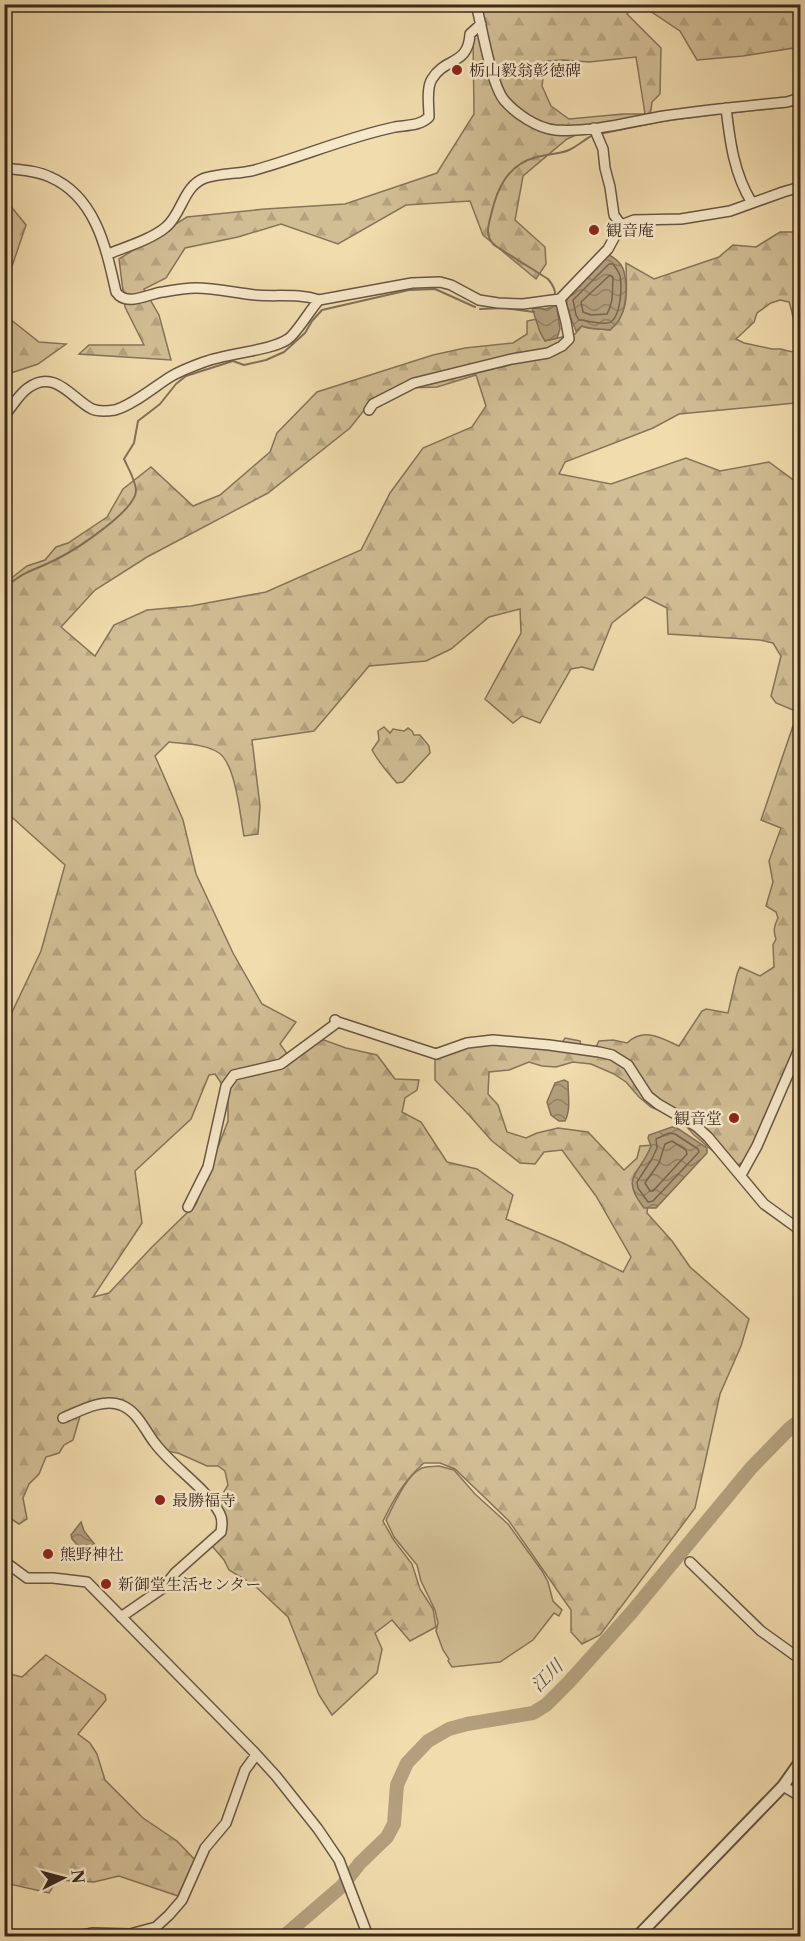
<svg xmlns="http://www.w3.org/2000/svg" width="805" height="1941" font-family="'Libre Caslon Text','Noto Serif JP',serif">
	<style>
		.grass { fill: #d2be95; stroke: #86745b; stroke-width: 1.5 }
		.forest { fill: url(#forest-firs); stroke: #86745b; stroke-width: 1.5; fill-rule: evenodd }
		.water { fill: url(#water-waves); stroke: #837058; stroke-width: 1.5 }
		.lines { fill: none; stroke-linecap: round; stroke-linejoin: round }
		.shore { stroke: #76644f; stroke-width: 1.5 }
		.stream { stroke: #837058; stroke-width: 2 }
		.river { stroke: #b39f7d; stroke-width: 14 }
		.minor-casing { stroke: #685644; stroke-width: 12 }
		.tertiary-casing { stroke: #685644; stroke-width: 14 }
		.minor { stroke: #f6e8ca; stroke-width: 9 }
		.tertiary { stroke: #f6e8ca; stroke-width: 10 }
		.poi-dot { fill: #8f2418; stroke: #f6e8ca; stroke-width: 2 }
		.labels { text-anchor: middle; stroke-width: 5; stroke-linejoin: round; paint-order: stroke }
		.poi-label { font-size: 16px; fill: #3a2921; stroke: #f6e8ca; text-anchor: start }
		.water-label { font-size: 18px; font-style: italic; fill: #5e4c3d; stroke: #f6e8ca }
	</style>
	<defs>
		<pattern id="forest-firs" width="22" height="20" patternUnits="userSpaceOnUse" patternTransform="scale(1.5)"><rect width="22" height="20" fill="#d2be95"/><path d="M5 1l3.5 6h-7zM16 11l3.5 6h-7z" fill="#b5a380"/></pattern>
		<pattern id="water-waves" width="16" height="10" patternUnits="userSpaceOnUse" patternTransform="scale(1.5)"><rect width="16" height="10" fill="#b39f7d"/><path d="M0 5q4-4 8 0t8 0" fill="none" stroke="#938266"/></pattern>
	</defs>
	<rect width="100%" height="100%" fill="#f1dcad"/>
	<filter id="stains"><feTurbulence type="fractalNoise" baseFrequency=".00333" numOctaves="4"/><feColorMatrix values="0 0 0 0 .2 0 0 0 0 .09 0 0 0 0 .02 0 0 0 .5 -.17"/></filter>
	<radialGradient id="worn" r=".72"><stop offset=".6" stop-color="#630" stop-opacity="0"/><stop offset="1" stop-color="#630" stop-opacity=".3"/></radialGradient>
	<path class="grass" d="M439 1466 454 1470 475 1494 508 1524 542 1571 548 1582 553 1601 562 1610 559 1616 554 1613 533 1640 500 1662 452 1667 448 1661 449 1659 443 1650 436 1631 438 1623 435 1610 421 1581 417 1565 394 1537 386 1520C393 1507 406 1476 420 1469 425 1466 433 1467 439 1466Z"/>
	<path class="forest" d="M499 4 634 5 627 14 661 48 660 94 652 102 650 117 604 122 567 139 523 176 515 220 545 247 546 264 536 279 483 235 470 201 406 205 338 244 281 224 238 237 185 248 166 278 144 289 159 315 171 360 79 354 89 345H144L125 307 119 259 187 217 265 209 345 204 437 173 474 114 473 35 486 7ZM636 57 645 114H623L569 119 551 106 542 86 545 61 564 60 589 62Z
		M641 5H800V47L743 56 697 60 680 31Z
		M4 172 9 204 26 225 5 287Z
		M780 232H799L800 234V341C793 330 794 314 789 302L780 300 771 303 757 313 754 322 736 339 744 343 772 349H781L788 351 794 352 800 347V399L795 403 679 414 653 428 565 462 559 474 611 484 686 458 720 471 769 462 800 485V1030L798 1033V1050L765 1121 743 1162 738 1165 725 1161 694 1135 680 1119 651 1107 639 1097 626 1082 614 1074 591 1064 573 1062 556 1067 542 1066 529 1062 509 1070 489 1072 488 1094 498 1105 507 1132 526 1138 537 1133 558 1128 588 1132 624 1170 637 1158 640 1146 654 1145 647 1213 672 1241 690 1267 749 1319 741 1346 720 1394 695 1508 600 1635 582 1644 571 1632V1610L509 1521 455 1469 440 1463H424C405 1479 394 1499 383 1521L393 1539 412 1564 420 1589 433 1609 436 1627 410 1641 392 1620 375 1633 382 1649 377 1673 332 1715 319 1695 288 1617 254 1585 229 1570 224 1560 212 1546 224 1531 208 1491 221 1497 228 1485 225 1471 218 1466H207L178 1453 153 1449C155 1440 153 1435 148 1427 133 1400 110 1407 83 1406L73 1440 64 1445 59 1453 46 1457 39 1474 29 1484 23 1498 27 1519 19 1524 5 1515 4 1029 41 951 65 865 5 811V583L27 566 45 560 56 547 68 543 107 517 123 489 151 467 193 506 220 495 270 452 277 433 317 392 433 355 465 348 513 343 527 334V321L537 319 540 332 545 341 575 334 582 326C590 330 601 328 610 330 631 313 626 287 626 263L654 279 719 257 733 245 756 247ZM476 375 486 406 472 427 423 448 390 493 361 550 266 592 191 606 147 610 114 625 95 656 61 627 95 590 147 557 268 493 350 428 373 399 407 388 437 387ZM645 597 667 608 668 634 760 640 773 643 781 656 771 696 776 703 798 712 799 719 793 726 761 820 781 828 769 861 773 882 766 906 776 912 778 918C774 926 773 931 776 939L773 945 774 967 760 976 740 967 737 974 728 1013 706 1009 702 1011 679 1046C661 1038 644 1027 627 1043L613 1040 599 1041 593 1053 581 1046 580 1041 565 1038 563 1041 564 1044 473 1038 435 1055V1080L469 1115 492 1141 520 1163 535 1164 544 1152 562 1150 596 1196 631 1257 623 1272 563 1243 506 1219 513 1195 477 1169 447 1162 421 1122 402 1112 405 1098 417 1090 419 1080 395 1079 377 1055 346 1048 313 1036 288 1055 280 1044 296 1022 262 1004 233 953 196 874 183 820 155 756 169 742C184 744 206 744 219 753 236 765 240 816 244 836L258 834 260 806 252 740 314 731 369 666 426 661 451 649 489 617 520 609 521 633 485 699 513 723 522 716 540 723 571 669 582 667 593 670 612 623ZM215 1074 228 1093V1121L196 1204 152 1247 109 1293 93 1297 142 1223 135 1171 191 1119 209 1075Z
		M5 315 39 342 66 344 38 364 11 373 5 379Z
		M384 727 390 733 393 729 404 731 408 728 412 731 414 735H420L429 746 430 753 403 782 397 783C387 772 379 763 372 750L379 740 378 731Z
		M46 1655 105 1695 106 1700 78 1734 90 1743 97 1754 105 1780 143 1818 177 1841 195 1860 178 1896 119 1876 94 1882 57 1880 49 1893 5 1883V1673L22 1677Z"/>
	<path class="water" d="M609 255C624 263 625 271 626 287 626 304 624 318 610 330 601 328 590 330 582 326L576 331C572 320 565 308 567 297Z
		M555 306 557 307 560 329 557 338 545 341 540 332 532 308 545 309Z
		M564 1080 568 1082C568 1095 571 1110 565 1121H559L551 1115 547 1102 555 1083Z
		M672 1127 677 1128 707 1148V1153L656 1208H644C619 1176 640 1175 651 1146L648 1138 649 1135Z
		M81 1522 84 1531 96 1546V1552L88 1557 72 1539 71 1535Z"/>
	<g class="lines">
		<path class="shore" d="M609 264H613C616 268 619 272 620 276 622 288 621 314 611 322 605 326 586 320 579 320L576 315 573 300Z
			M610 275 613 277C612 291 614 302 607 314L591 315 583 312 581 302Z
			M669 1133 675 1134 698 1149 699 1152 653 1201 648 1202 638 1188 637 1182 652 1159 657 1148 656 1139Z
			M672 1141 686 1150 687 1154 653 1191H650L645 1183 659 1163 665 1144Z"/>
		<path class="stream" d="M729 113 784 107 800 103
			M599 134 663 121 723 113
			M555 298C556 290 553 285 548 279L494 245C485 236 488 226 491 215 497 188 508 164 537 157 547 154 560 154 569 150 578 146 585 139 593 135
			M480 309 504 308 534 312
			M4 589C22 571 36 570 57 559 75 550 137 510 136 490 135 479 128 468 124 459L134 443 138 421 160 404 176 384 186 376 233 361 244 365 266 360 284 352 305 333 312 321 322 310 409 290 435 289 475 307"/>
		<path class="river" d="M284 1936 342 1886 360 1863 387 1837 394 1824 397 1785 407 1763 428 1741 449 1729 467 1724 533 1713 546 1705 569 1682 631 1613 751 1468 789 1429 800 1420"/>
		<defs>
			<path id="minor" d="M476 4C482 27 491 84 504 100 516 114 537 128 555 130 590 133 629 122 664 116 704 110 746 106 787 102L800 98
				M726 108C730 142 734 174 752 203
				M594 128 603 149 605 168 610 187 614 215 621 225
				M4 168C19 170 36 170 50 177 96 197 106 248 116 292 127 308 149 293 163 292 174 290 185 288 196 288 215 288 236 293 255 295 277 297 298 293 319 300L412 283 440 282 451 285 479 300 498 303 523 304 560 299 608 249 621 225 634 220 681 219 730 211 783 192 800 187
				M108 254C126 247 152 239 166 227 182 214 183 186 205 178 221 173 239 174 255 170 302 157 347 137 395 127 407 125 420 126 429 117 429 106 426 88 432 79 445 57 468 66 470 34L481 24
				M369 410 373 404 414 383 512 359 548 353 562 346 569 339 566 322 560 299
				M4 416C12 407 19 394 28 388 55 368 72 399 92 409 99 412 108 411 115 410 133 405 154 387 170 377 180 371 193 366 204 362 227 353 271 351 288 339 296 334 310 310 319 300
				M335 1020 338 1022 436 1054 467 1043 493 1040 549 1045 599 1052 612 1055 628 1065 648 1096 658 1104 696 1126 708 1137 764 1204 800 1230
				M741 1175 757 1146 800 1047
				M188 1207 208 1167 226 1086 234 1075 281 1064 338 1022
				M63 1418C80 1411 102 1398 121 1405 138 1412 144 1429 154 1442 172 1467 207 1488 220 1514 223 1520 222 1526 221 1532L175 1573 163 1588 121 1617
				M4 1561 27 1578H53L87 1582 90 1585 255 1753 276 1776 318 1829 339 1860 368 1936
				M690 1562 761 1631 800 1659
				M783 1786 800 1796
				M78 1936 93 1933 130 1934 156 1927 169 1915 182 1900 205 1848 226 1823 245 1770 256 1755"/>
			<path id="tertiary" d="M638 1936 783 1786 800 1762"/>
		</defs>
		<use href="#minor" class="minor-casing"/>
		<use href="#tertiary" class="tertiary-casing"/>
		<use href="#minor" class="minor"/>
		<use href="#tertiary" class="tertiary"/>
	</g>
	<g class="poi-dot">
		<circle cx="457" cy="70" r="6"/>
		<circle cx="594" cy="230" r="6"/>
		<circle cx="734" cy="1118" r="6"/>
		<circle cx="160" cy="1500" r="6"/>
		<circle cx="48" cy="1554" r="6"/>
		<circle cx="106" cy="1584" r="6"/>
	</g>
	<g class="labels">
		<g class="poi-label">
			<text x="469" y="76">栃山毅翁彰徳碑</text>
			<text x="606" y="236">観音庵</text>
			<text x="722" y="1124" text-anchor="end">観音堂</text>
			<text x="172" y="1506">最勝福寺</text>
			<text x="60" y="1560">熊野神社</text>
			<text x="118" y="1590">新御堂生活センター</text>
		</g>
		<g class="water-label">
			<text transform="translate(547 1676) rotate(-45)" y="6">江川</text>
		</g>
	</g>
	<rect width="805" height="1941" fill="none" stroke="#f1dcad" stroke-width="24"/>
	<rect x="6" y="6" width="793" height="1929" fill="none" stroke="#3a2921" stroke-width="3"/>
	<rect x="12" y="12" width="781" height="1917" fill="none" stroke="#3a2921" stroke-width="1.5"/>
	<g transform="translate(63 1878) rotate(84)" stroke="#f6e8ca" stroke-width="4.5" paint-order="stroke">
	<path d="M0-4.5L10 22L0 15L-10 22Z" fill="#3a2921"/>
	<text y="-9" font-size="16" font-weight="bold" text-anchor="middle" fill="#3a2921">N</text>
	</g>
	<rect width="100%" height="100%" filter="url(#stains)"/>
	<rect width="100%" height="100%" fill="url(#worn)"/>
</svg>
